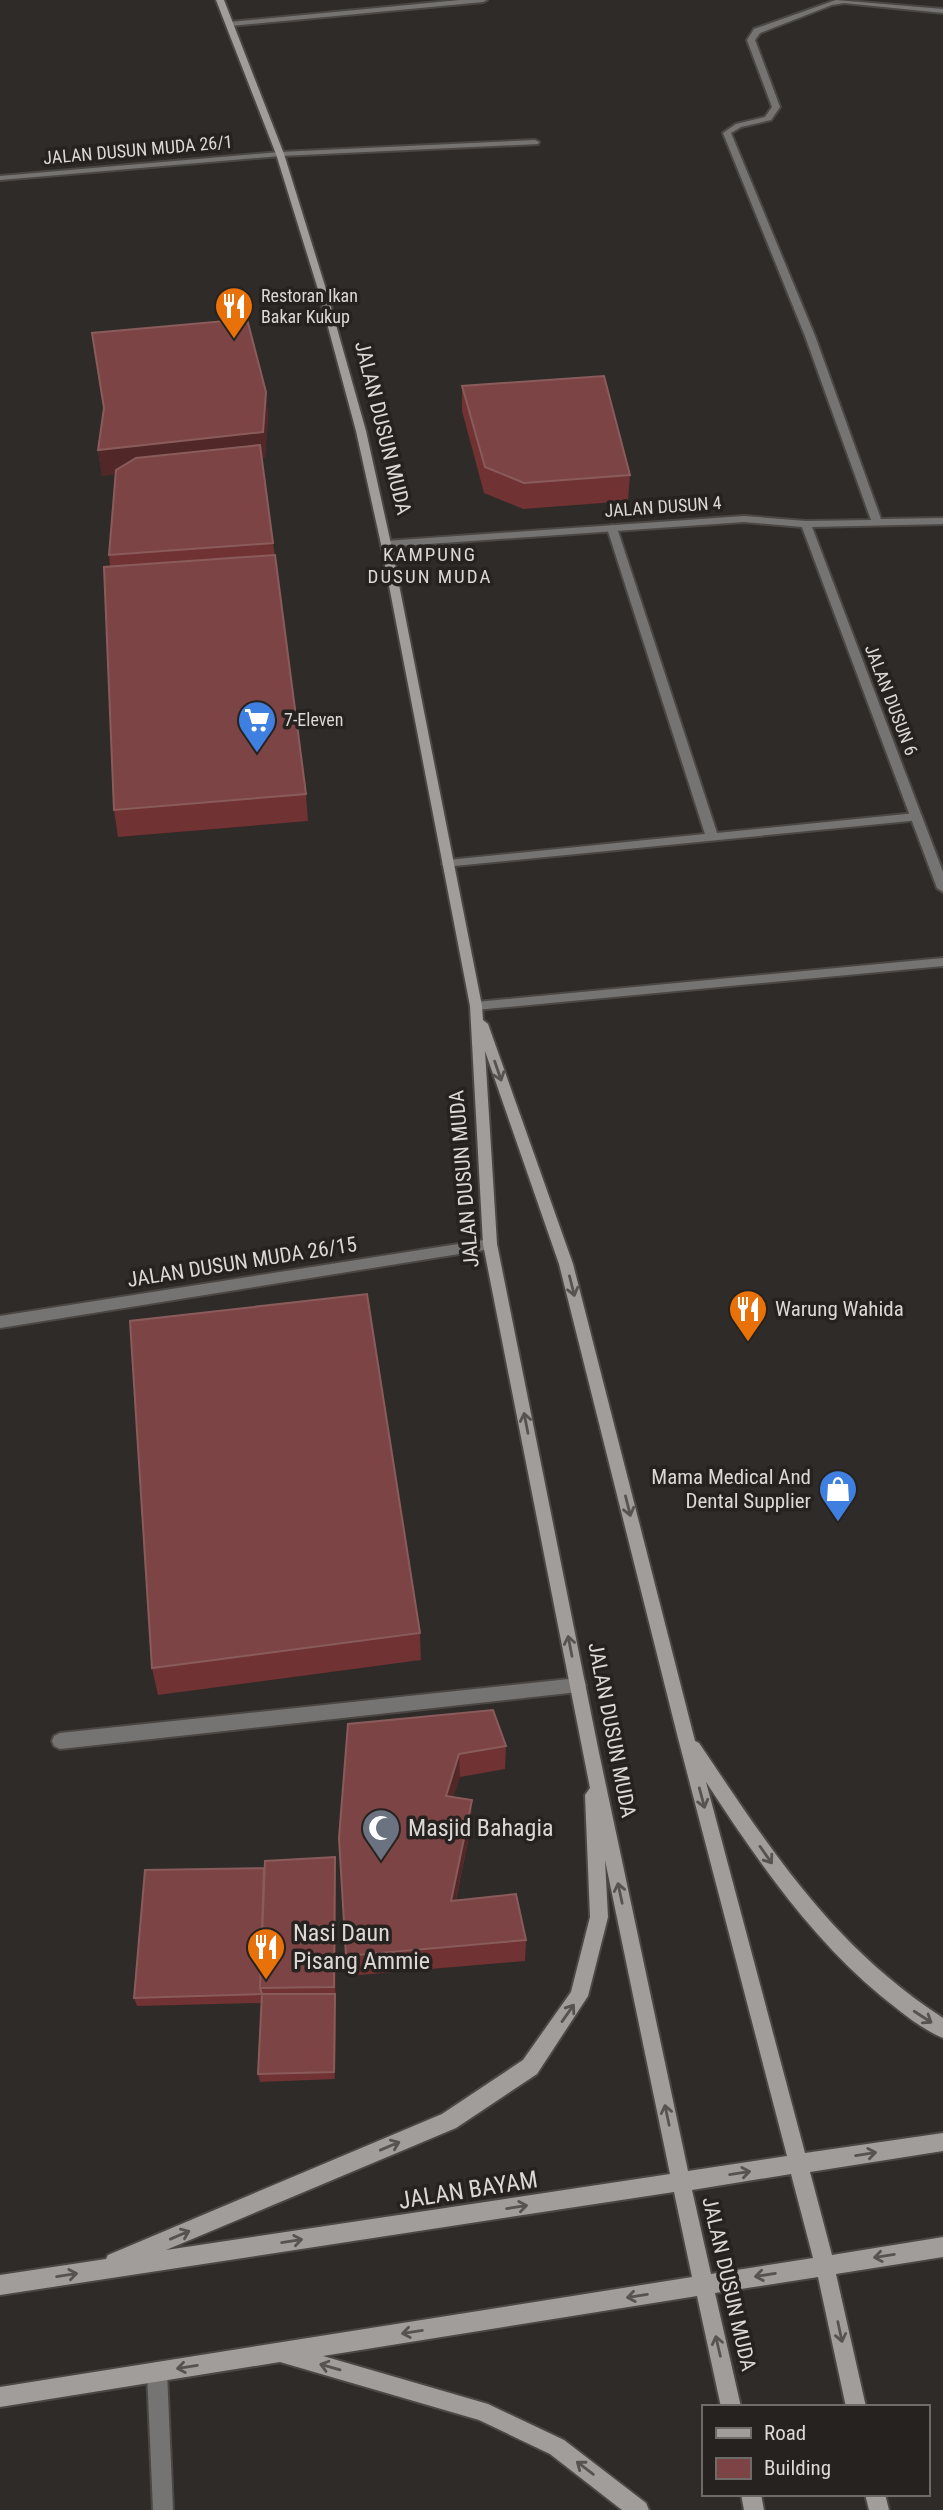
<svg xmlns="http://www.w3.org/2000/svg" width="943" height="2510" font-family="'Roboto Condensed',sans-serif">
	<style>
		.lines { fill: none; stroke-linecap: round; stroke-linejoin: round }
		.service-casing { stroke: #4b4744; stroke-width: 4 }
		.minor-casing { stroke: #4b4744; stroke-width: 4 }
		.secondary-casing { stroke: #4b4744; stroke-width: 4 }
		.service { fill: #767472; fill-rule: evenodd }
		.minor { fill: #767472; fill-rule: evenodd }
		.secondary { fill: #a09d9a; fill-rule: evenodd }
		.wall { fill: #703232 }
		.shaded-wall { fill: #512827 }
		.building { fill: #7c4444; stroke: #8a5b5b; stroke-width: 2 }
		.oneway { stroke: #575350 }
		.labels { text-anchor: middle; stroke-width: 7; stroke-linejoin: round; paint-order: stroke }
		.far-street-label { font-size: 18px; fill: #dbd8d6; stroke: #26221f }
		.far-poi-label { font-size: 18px; fill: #dbd8d6; stroke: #26221f; text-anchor: start }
		.far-neighbourhood-label { font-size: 19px; letter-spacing: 2px; fill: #dbd8d6; stroke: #26221f }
		.street-label { font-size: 21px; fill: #dbd8d6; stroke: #26221f }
		.poi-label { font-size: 21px; fill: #dbd8d6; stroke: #26221f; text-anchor: start }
		.near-poi-label { font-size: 24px; fill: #dbd8d6; stroke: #26221f; text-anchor: start }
		.near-street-label { font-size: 24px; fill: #dbd8d6; stroke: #26221f }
	</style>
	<rect width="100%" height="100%" fill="#2f2b28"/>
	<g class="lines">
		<defs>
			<path id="service" d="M612 525 617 528 717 833 916 813 922 817 920 820 444 867 442 864 448 860 705 834 607 528Z
				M157 2362 164 2365 167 2372 173 2510H153L147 2372 150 2365Z"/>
			<path id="minor" d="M460 0H487L483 2 230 26 226 24 230 22Z
				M836 0 943 9V13L844 3 832 5 760 33 755 40 780 107 771 120 741 127 731 133 815 336 881 519 943 518V524L812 527 943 872V892L937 888 802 527 744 522 386 547 381 544 386 541 744 516 806 521 871 520 805 336 723 133 736 124 765 117 772 107 747 40 754 29Z
				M535 140 539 142 538 144 280 156 0 180V176L280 152Z
				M943 958V966L476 1010 470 1006 476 1002Z
				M490 1239 495 1240 497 1244 495 1248 490 1249 0 1328V1316Z
				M578 1678 584 1680 586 1685 584 1690 578 1692 60 1749 54 1746 52 1741 54 1736 60 1733Z"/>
			<path id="secondary" d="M216 0H224L284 154 325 286 366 431 391 544 482 1006 483 1020 488 1024 573 1264 695 1741 699 1743C771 1850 832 1946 943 2018V2038C921 2029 900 2011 881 1996 810 1937 757 1860 706 1782L805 2153 943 2133V2151L810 2172 832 2255 943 2237V2257L836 2274 866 2407H846L818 2277 715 2293 741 2407H721L697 2296 323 2356 488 2404 564 2440 646 2503 649 2510H622L550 2454 479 2420 280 2362 0 2407V2387L692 2277 674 2192 0 2295V2275L106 2259 108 2255 442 2114 523 2060 571 1992 590 1917 585 1795 590 1788 483 1244 470 1006 381 544 356 431 317 286 276 154ZM485 1051 559 1264 678 1738 787 2156 688 2171 598 1748 497 1244ZM605 1860 670 2174 166 2250 456 2128 537 2074 588 1996 608 1917ZM791 2174 813 2258 711 2274 692 2190Z
				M741 2494H761L764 2510H744Z
				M865 2494H885L889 2510H869Z"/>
		</defs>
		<use href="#service" class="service-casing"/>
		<use href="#minor" class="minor-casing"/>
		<use href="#secondary" class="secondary-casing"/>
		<use href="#service" class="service"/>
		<use href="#minor" class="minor"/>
		<use href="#secondary" class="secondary"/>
	</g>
	<path class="wall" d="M462 386 630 475 628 501 523 509 484 493 462 411Z
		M266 392 268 418 265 458H262L306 794 308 821 118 837 114 810 110 567 109 555 115 474 102 476 98 450Z
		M420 1633 421 1660 158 1695 152 1668Z
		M493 1710 506 1746 505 1769 460 1777 453 1797 472 1822 456 1900 526 1940 525 1961 348 1976 346 1956 339 1838Z
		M336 1873V2002L335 2079 260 2082 258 2074 261 2003 137 2006 134 1998Z"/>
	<path class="shaded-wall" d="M266 392 268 418 265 458 102 476 98 450Z
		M459 1754 460 1777 446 1818V1796Z
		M472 1800V1822L451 1921V1901Z
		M335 1857 336 1873V2002L335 2079 334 2072 335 1994Z"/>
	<path class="building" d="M247 319 266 392 263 432 98 450 104 408 92 333Z
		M604 376 630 475 524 483 485 467 462 386Z
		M260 445 273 543 109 555 116 470 136 458Z
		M275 555 306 794 114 810 104 567Z
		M367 1294 420 1633 152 1668 130 1321Z
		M493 1710 506 1746 459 1754 446 1796 472 1800 451 1901 516 1894 526 1940 346 1956 339 1838 348 1724Z
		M335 1857 334 1987 260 1988 265 1861Z
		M264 1868 260 1988 262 1994 134 1998 145 1870Z
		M262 1994H335L334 2072 258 2074Z"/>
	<defs><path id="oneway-shaft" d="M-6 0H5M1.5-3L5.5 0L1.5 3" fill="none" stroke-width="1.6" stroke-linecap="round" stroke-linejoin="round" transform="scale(1.75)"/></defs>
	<g class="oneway">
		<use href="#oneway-shaft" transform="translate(498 1071) rotate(71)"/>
		<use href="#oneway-shaft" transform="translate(572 1286) rotate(76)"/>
		<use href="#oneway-shaft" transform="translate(526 1423) rotate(-101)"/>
		<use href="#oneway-shaft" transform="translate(628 1506) rotate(76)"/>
		<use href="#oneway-shaft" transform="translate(570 1646) rotate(-101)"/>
		<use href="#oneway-shaft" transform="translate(702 1798) rotate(75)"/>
		<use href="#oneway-shaft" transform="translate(766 1855) rotate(55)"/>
		<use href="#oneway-shaft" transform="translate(620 1893) rotate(-102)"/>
		<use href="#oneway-shaft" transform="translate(568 2013) rotate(-55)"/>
		<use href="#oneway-shaft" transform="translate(923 2017) rotate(33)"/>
		<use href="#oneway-shaft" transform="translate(667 2115) rotate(-102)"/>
		<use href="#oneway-shaft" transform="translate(390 2146) rotate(-23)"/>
		<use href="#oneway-shaft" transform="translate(866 2154) rotate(-9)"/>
		<use href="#oneway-shaft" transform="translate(740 2173) rotate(-9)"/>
		<use href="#oneway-shaft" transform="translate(517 2207) rotate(-9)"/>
		<use href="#oneway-shaft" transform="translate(180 2235) rotate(-23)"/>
		<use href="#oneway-shaft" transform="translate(292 2241) rotate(-9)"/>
		<use href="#oneway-shaft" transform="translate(884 2256) rotate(171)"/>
		<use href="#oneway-shaft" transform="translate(67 2275) rotate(-9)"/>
		<use href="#oneway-shaft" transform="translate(765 2275) rotate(171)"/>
		<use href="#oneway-shaft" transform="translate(637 2296) rotate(171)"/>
		<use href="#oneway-shaft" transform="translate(412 2332) rotate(171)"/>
		<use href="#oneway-shaft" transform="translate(840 2332) rotate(78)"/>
		<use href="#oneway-shaft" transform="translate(718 2346) rotate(-103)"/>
		<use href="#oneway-shaft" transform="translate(187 2367) rotate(171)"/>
		<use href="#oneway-shaft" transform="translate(330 2367) rotate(-164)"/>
		<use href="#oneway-shaft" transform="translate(585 2468) rotate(-143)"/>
	</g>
	<defs>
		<symbol id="restaurant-pin" viewBox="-11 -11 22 30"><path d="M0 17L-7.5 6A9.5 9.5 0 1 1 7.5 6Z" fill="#e8710a" stroke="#26221f"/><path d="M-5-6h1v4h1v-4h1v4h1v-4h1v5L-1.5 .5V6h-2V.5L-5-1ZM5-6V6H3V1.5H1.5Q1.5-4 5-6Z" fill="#fff"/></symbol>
		<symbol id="supermarket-pin" viewBox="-11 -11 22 30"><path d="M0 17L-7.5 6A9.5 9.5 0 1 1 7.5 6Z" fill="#3f7fe0" stroke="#26221f"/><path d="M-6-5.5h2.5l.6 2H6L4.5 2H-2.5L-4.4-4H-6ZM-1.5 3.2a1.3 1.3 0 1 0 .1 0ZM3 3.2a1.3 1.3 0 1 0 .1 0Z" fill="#fff"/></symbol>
		<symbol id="shop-pin" viewBox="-11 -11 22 30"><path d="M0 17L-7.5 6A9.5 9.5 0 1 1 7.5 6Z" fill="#3f7fe0" stroke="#26221f"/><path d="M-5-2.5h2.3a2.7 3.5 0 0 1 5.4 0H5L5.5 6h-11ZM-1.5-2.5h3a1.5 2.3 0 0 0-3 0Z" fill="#fff"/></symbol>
		<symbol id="mosque-pin" viewBox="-11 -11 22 30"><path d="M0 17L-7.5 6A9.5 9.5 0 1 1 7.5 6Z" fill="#6b7280" stroke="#26221f"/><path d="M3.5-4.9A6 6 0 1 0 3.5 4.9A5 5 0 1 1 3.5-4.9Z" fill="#fff"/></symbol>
	</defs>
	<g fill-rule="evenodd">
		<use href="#restaurant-pin" x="212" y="284" width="44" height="60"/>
		<use href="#supermarket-pin" x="235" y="698" width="44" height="60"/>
		<use href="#restaurant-pin" x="726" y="1287" width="44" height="60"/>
		<use href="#shop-pin" x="816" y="1467" width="44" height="60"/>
		<use href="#mosque-pin" x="359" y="1806" width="44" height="60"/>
		<use href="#restaurant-pin" x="244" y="1925" width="44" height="60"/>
	</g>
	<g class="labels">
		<g class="far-street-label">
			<text transform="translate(138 150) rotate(-5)" y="6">JALAN DUSUN MUDA 26/1</text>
			<text transform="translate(663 507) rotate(-4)" y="6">JALAN DUSUN 4</text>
			<text transform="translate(891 700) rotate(69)" y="6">JALAN DUSUN 6</text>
		</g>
		<g class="far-poi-label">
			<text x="261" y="302">Restoran Ikan<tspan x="261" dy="21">Bakar Kukup</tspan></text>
			<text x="284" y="726">7-Eleven</text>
		</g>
		<g class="far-neighbourhood-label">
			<text x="430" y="561">KAMPUNG<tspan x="430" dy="22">DUSUN MUDA</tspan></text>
		</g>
		<g class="street-label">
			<text transform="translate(383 428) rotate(76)" y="7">JALAN DUSUN MUDA</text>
			<text transform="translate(464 1179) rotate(-95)" y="7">JALAN DUSUN MUDA</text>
			<text transform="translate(242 1262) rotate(-9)" y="7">JALAN DUSUN MUDA 26/15</text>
			<text transform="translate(612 1730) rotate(79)" y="7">JALAN DUSUN MUDA</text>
			<text transform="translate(729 2284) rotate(77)" y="7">JALAN DUSUN MUDA</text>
		</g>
		<g class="poi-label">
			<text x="775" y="1316">Warung Wahida</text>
			<text x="811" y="1484" text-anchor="end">Mama Medical And<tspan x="811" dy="24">Dental Supplier</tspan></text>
		</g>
		<g class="near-poi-label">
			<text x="408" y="1836">Masjid Bahagia</text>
			<text x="293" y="1941">Nasi Daun<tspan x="293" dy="28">Pisang Ammie</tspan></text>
		</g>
		<g class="near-street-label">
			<text transform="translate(468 2190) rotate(-9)" y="8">JALAN BAYAM</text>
		</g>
	</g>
	<rect x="702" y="2405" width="228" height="91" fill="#26221f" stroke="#6e6b68" stroke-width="2"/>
	<rect x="716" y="2428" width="35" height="10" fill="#a09d9a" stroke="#6e6b68" stroke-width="2"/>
	<text x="764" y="2440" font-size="21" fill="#dbd8d6">Road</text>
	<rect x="716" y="2458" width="35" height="21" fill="#7c4444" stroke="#6e6b68" stroke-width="2"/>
	<text x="764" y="2475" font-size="21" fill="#dbd8d6">Building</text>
</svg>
